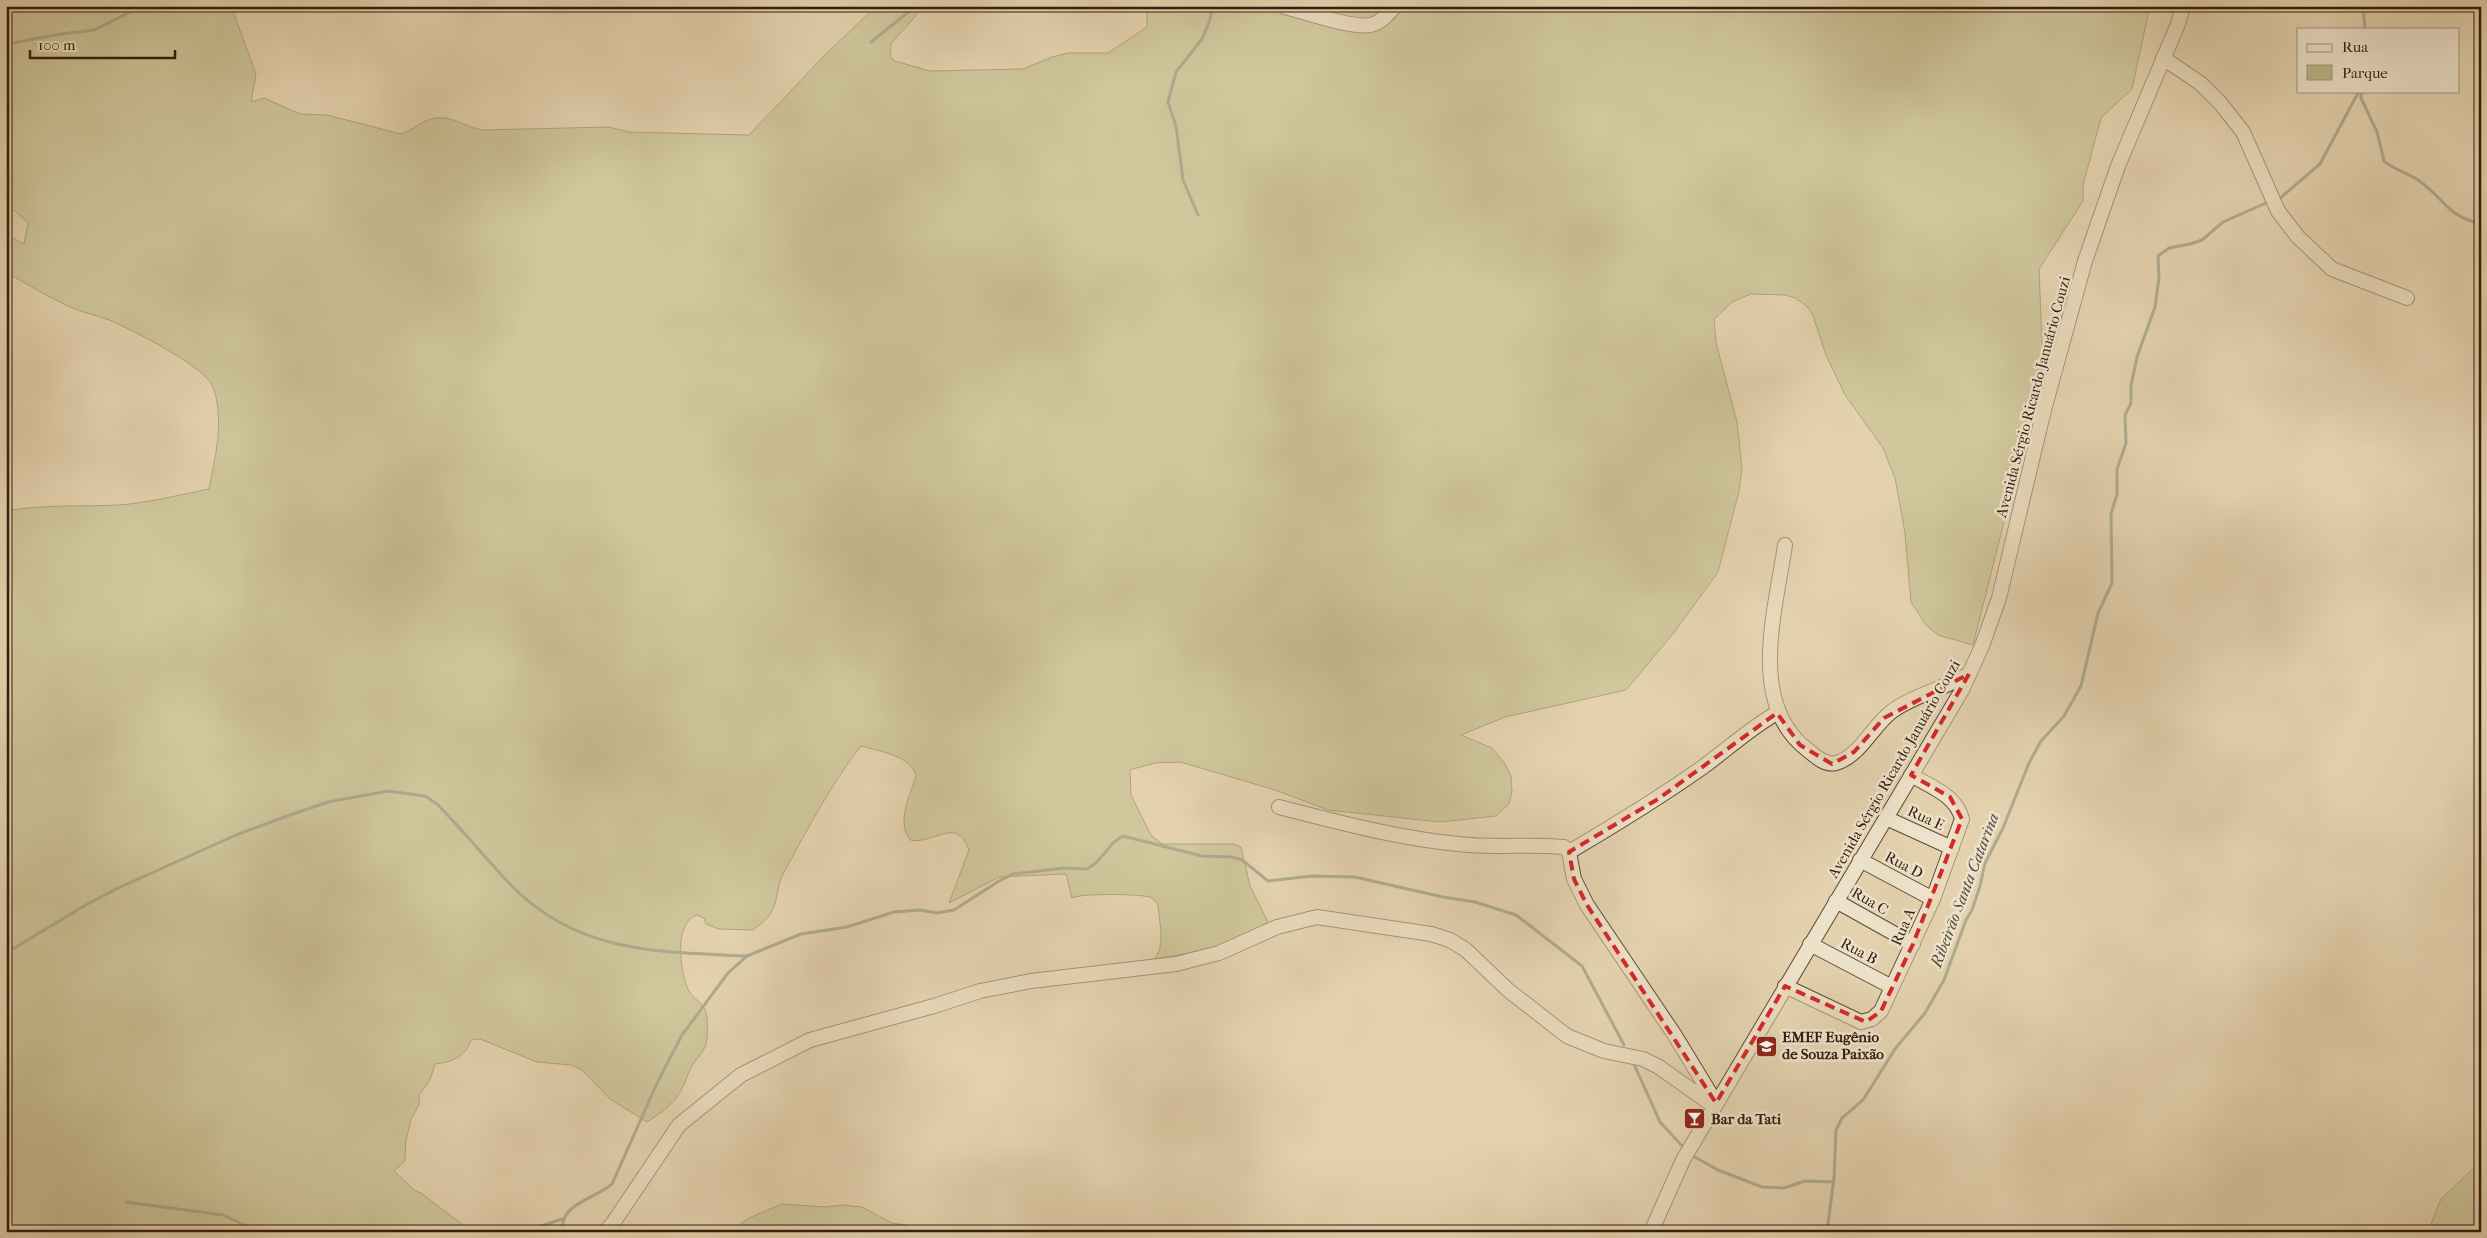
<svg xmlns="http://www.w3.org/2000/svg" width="2487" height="1238" font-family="'IM FELL French Canon',serif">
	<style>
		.green { fill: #b9ba87; stroke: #766b49 }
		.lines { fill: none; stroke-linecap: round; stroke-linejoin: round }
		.stream { stroke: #6f7a68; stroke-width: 3 }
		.minor-casing { stroke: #5f4a34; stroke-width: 16 }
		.minor { stroke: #ede2cb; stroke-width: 14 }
		.marked { fill: none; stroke: #d62828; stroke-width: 4; stroke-dasharray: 10 6; stroke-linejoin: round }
		.labels { text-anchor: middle; stroke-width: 5; stroke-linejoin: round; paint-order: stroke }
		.street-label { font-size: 15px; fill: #331c0b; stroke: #ede2cb }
		.poi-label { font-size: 15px; font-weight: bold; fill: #331c0b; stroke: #ede2cb; text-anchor: start }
		.water-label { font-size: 16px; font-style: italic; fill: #514b3a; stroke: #ede2cb }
	</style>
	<rect width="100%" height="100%" fill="#e4d2af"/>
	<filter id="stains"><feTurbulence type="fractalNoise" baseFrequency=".004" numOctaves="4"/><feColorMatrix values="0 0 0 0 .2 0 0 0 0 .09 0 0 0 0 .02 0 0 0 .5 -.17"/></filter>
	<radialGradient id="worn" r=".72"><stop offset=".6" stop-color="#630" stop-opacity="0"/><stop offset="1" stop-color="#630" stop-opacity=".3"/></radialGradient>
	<path class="green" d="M6 6H231L256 74 251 102 264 98 300 114 327 115 401 134C414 130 423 119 437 118 453 116 467 128 483 130L609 127 629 132 749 135 823 57 876 6H924L891 44 890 57 895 61 930 71 1023 69 1052 57 1068 53H1108L1147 27V6H2150L2132 89 2101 118 2083 185V201L2039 269 2043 367 1973 645 1938 635 1926 625 1911 602 1905 533 1895 478 1883 448 1845 395 1826 355 1812 313 1806 306 1796 298 1785 295 1751 294 1732 302 1714 319 1716 343 1737 422 1742 469 1739 491 1718 572 1673 634 1626 690 1505 717 1461 735 1492 748 1505 764 1511 776 1512 792 1509 804 1496 816 1440 822 1328 810 1275 790 1180 762 1155 763 1133 769 1130 770 1131 795 1151 835 1162 844H1234L1241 847 1250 886 1270 926C1233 944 1195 953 1154 959 1166 948 1159 920 1158 905 1156 902 1154 899 1150 897 1139 894 1081 893 1072 898L1066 874 999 877 949 903 969 850C957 815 933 845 910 840 896 821 910 797 916 776 912 756 879 751 861 746 830 786 807 830 783 874 776 888 778 906 768 917 764 922 758 926 753 930L719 929 706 924 704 918 697 915C673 922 680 975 689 991 693 998 701 1002 704 1008 709 1015 707 1030 707 1038 706 1051 699 1055 693 1064 687 1074 685 1086 678 1095 671 1107 657 1115 647 1122L610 1099 582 1070 571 1065 537 1062 480 1039 471 1040C465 1058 451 1062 435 1064L430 1080 419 1095V1105L411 1119 406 1140 405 1161 394 1171 414 1190 421 1193 472 1232H6V511C44 504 80 507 118 505 148 503 178 495 209 489 215 457 225 420 213 387 206 367 131 329 109 320 96 315 83 313 70 307 48 297 27 284 6 272V234L24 244 28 223 6 203Z
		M2481 1161V1232H2428L2441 1199Z
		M782 1204 825 1207 843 1205 862 1207 892 1223 906 1225 915 1232H729L749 1218Z"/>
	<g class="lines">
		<path class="stream" d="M2363 6 2365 29
			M871 42 916 6
			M6 44 61 34 94 30 136 9 150 6
			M2361 91V98L2377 132 2384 161C2393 169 2407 173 2418 180 2446 199 2443 214 2481 224
			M2279 199 2320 164 2359 91
			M1198 215 1183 180 1176 126 1168 102 1176 72 1202 39 1210 20 1212 6
			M6 953 84 906 116 889 236 835 290 815 328 802 388 791 425 796 437 804C464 831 488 862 515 889 581 954 661 952 747 956
			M1633 1062 1660 1122 1683 1147
			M1695 1157 1718 1170 1762 1187 1784 1188 1805 1181 1833 1182
			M126 1202 223 1215 259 1232
			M524 1232 562 1219
			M563 1232C558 1204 595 1199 612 1184L658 1081 682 1035 728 973 747 956 801 934 847 927 894 912 920 910 937 913 954 910 999 881 1013 874 1064 868 1087 869 1096 863 1114 842 1123 836 1202 856 1232 857 1242 860 1268 881 1312 876 1355 877 1443 897 1475 902 1516 915 1582 966 1624 1045
			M1827 1232 1834 1178 1836 1130 1842 1118 1863 1100 1895 1049 1925 1013 1944 980 1966 920 1972 910 1980 886 1985 863 2003 828 2029 763 2041 741 2064 716 2081 686 2098 613 2112 583 2111 514 2117 494V469L2126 443 2125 415 2131 403V386L2137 357 2155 307 2159 278 2158 256 2169 248 2190 244 2202 240 2223 222 2266 203"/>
		<defs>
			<path id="minor" d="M1282 6C1301 11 1354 29 1370 25 1381 23 1388 14 1395 6
				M2163 58 2200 83 2221 104 2243 132 2278 211 2298 237 2332 269 2407 298
				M1785 545C1776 609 1746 705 1809 751 1816 757 1826 766 1836 763 1860 756 1872 727 1891 712 1912 696 1945 688 1969 674
				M1279 807C1338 822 1397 838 1458 844 1493 848 1529 844 1564 847L1569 852 1574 879 1587 905 1674 1034 1716 1103
				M1886 818 1952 848
				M1569 852C1615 825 1659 798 1703 767 1728 749 1750 728 1777 713
				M1860 860 1933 899
				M1836 901 1913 944
				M1810 944 1892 987
				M1785 986 1861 1022 1872 1019 1881 1011 1933 899 1962 819C1956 795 1931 787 1911 775
				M605 1232 613 1223 679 1125 741 1075 810 1040 934 1006 980 991 1031 981 1176 964 1219 953 1277 927 1317 917 1431 934 1450 940 1466 950 1508 990 1567 1036 1604 1051 1643 1059 1659 1067 1714 1106
				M1651 1232 1683 1160 1962 690 1982 646 1999 598 2044 410 2085 261 2118 166 2178 24 2183 6"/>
		</defs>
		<use href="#minor" class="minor-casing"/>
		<use href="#minor" class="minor"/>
	</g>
	<path d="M0 0H2487V1238H0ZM1969 674 1911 775 1950 797 1962 819 1913 944 1881 1011 1866 1022 1785 986 1716 1103 1587 905 1574 879 1569 852 1658 799 1777 713 1800 745 1832 764 1854 752 1884 718Z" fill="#e4d2af" fill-opacity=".55" fill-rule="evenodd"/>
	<path class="marked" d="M1969 674 1911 775 1950 797 1962 819 1913 944 1881 1011 1866 1022 1785 986 1716 1103 1587 905 1574 879 1569 852 1658 799 1777 713 1800 745 1832 764 1854 752 1884 718Z"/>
	<defs>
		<symbol id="school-square" viewBox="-11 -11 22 22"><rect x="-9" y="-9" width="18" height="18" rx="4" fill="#8f2418" stroke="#ede2cb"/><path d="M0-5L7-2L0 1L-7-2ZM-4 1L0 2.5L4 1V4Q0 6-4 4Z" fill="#fff"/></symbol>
		<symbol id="bar-square" viewBox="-11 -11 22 22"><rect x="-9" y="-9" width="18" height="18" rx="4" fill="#8f2418" stroke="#ede2cb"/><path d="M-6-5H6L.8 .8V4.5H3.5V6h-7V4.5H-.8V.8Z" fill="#fff"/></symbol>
	</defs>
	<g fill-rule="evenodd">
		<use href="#school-square" x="1754" y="1034" width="25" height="25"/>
		<use href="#bar-square" x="1682" y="1106" width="25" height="25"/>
	</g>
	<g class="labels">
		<g class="street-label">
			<text transform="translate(2033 397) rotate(-75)" y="5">Avenida Sérgio Ricardo Januário Couzi</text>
			<text transform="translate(1894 769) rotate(-60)" y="5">Avenida Sérgio Ricardo Januário Couzi</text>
			<text transform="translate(1926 818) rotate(25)" y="5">Rua E</text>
			<text transform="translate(1904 865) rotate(28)" y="5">Rua D</text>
			<text transform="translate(1870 901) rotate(30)" y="5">Rua C</text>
			<text transform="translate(1903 927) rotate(-66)" y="5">Rua A</text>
			<text transform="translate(1859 951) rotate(28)" y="5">Rua B</text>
		</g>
		<g class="poi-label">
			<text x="1782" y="1042">EMEF Eugênio<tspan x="1782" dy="17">de Souza Paixão</tspan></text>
			<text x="1711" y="1124">Bar da Tati</text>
		</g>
		<g class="water-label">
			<text transform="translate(1964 890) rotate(-69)" y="6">Ribeirão Santa Catarina</text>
		</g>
	</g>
	<rect width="2487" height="1238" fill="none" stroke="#e4d2af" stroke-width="25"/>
	<rect x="8" y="8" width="2472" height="1223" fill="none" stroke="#331c0b" stroke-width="2.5"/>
	<rect x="12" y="12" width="2462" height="1213" fill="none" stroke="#331c0b"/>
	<rect x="2297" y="28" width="162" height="65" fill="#ede2cb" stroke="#a3937e"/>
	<rect x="2307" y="44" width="25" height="8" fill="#ede2cb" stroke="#a3937e"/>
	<text x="2342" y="52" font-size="15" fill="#331c0b">Rua</text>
	<rect x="2307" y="65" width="25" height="15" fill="#b9ba87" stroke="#a3937e"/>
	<text x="2342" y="78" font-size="15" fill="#331c0b">Parque</text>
	<path d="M30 50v8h145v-8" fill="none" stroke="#331c0b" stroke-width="2.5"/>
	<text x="38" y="50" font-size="15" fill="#331c0b" stroke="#ede2cb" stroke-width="4" paint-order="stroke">100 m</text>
	<rect width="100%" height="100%" filter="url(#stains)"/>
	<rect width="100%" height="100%" fill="url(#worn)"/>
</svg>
